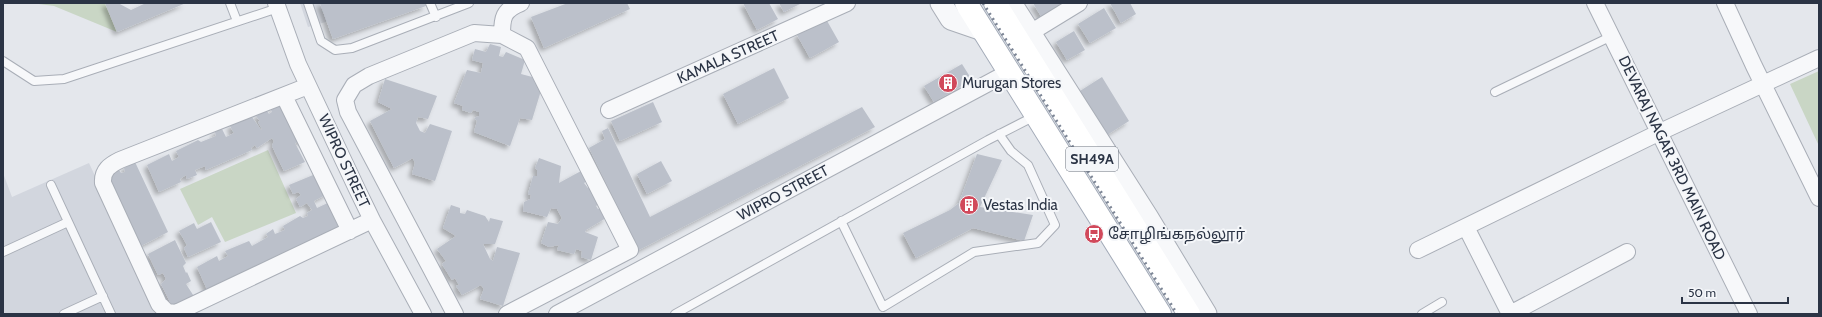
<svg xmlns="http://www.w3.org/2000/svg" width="1822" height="317" font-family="Cabin,'Noto Sans Tamil',sans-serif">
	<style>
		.built { fill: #d2d6de }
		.green { fill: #c9d6c5 }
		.building { fill: #bbc0ca; filter: url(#shadow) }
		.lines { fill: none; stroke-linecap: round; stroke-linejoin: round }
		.service-casing { stroke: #a9aeb7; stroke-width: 10 }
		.minor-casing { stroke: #a9aeb7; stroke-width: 18 }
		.tertiary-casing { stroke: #a9aeb7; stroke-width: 23 }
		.primary-casing { stroke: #a3abb8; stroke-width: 24 }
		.service { stroke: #f7f8fa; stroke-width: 8 }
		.minor { stroke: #f7f8fa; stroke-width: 16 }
		.tertiary { stroke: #f7f8fa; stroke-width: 21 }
		.primary { stroke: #fff; stroke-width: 22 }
		.rail { stroke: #7d8696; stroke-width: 3; stroke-dasharray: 2 4; stroke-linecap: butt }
		.labels { text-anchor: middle; stroke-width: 4; stroke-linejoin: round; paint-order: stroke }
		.shield { fill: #f4f6f9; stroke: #676e7b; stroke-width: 1 }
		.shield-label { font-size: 14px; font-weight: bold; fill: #2b3445 }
		.street-label { font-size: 15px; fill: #2b3445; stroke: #f4f6f9 }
		.poi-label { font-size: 15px; fill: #2b3445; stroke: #f4f6f9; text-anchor: start }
	</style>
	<defs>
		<filter id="shadow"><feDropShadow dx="-3.5" dy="3.5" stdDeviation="2" flood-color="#0004"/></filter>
	</defs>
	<rect width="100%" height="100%" fill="#e4e7ec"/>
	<path class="built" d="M300 3H392L308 27Z
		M89 163 159 314H3V173L12 197Z"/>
	<path class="green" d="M31 3H105L117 32 54 6Z
		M1819 71V146L1790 84Z
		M268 150 296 213 225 242 212 217 198 225 180 189Z"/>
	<path class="building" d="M105 3H118L131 10 146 3H186L117 32Z
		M320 3H425L426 6 333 39Z
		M568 3H627L630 9 544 48 531 17Z
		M743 3H769L778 19 757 30Z
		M779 3H802L784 12Z
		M1033 3H1077L1045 23Z
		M1110 3H1130L1136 14 1121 23Z
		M1104 8 1116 28 1090 43 1078 24Z
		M826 19 839 42 810 58 797 35Z
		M1074 31 1085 50 1067 60 1056 42Z
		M490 44 501 47 499 56 503 57 506 52 525 60 521 74 536 78 534 82 543 84 532 120 520 118 510 146 474 132 477 121 474 118 479 116V112L473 110 471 113 462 110 463 106 454 103 467 70 481 73 483 63 472 60 475 49 486 52Z
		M962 64 972 80 934 102 924 86Z
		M774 68 789 98 738 124 723 94Z
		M1102 77 1129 121 1107 135 1080 91Z
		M385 79 437 96 428 119 418 117 416 123 420 131 425 133 430 124 452 131 435 181 412 174 415 163 413 158 394 168 370 121 392 109 378 102Z
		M653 102 662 122 620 141 611 121Z
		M284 104 303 141 295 143 305 162 284 171 272 146 274 141 272 138 257 148 255 145 251 148 252 150 206 170 205 166 195 170 197 175 187 179 186 175 180 179 181 182 159 192 147 165 169 154 172 161 179 157 176 151 198 140 201 142 216 136 215 132 222 129 226 137 234 133 230 126 252 117 261 130 262 129 258 122 260 121 256 116 267 111 269 114 272 112 271 110Z
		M862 107 875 127 639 250 589 148 605 139 602 131 608 128 650 217Z
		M977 154 1002 160 980 207 1033 215 1024 241 973 228 916 258 903 233 950 210 959 203Z
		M539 158 561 166 559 183 581 171 587 181 584 183 588 188 591 187 600 203 596 206 598 209 602 207 606 218 586 230 585 232 598 237 591 260 581 257 582 251 576 249 574 254 557 250 559 245 549 247 541 243 548 222 558 224 562 218 557 209 551 208 547 217 523 211 524 202 530 199 531 195 528 194 533 176H537V170L535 168Z
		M661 161 672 181 647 194 637 174Z
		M135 162 168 232 139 247 107 175 119 170 121 173 125 172 124 168Z
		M318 173 329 193 314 201 317 208 332 201 337 208 332 213 340 230 209 294 197 267 217 256 219 261 228 256 225 251 249 241 252 246 268 237 266 234 273 229 275 234 285 230 283 226 300 216 303 218 308 216 307 213 312 210 307 203 300 207 296 199 301 195 298 192 293 194 289 185Z
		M451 205 460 208V213L465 214 467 210 485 216 489 222 490 218 503 221 495 244H483L490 259 493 261 497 247 520 253 503 306 480 299 484 289 481 285 462 295 456 286 459 285 455 278 452 280 442 264 446 261 437 249 456 236 443 228Z
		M211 222 221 242 188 257 184 248 187 245 179 231 194 223 197 229Z
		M175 240 186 263 183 266 186 273 187 272 191 281 186 284 195 298 174 310 161 284 166 279 163 273 158 275 148 254Z"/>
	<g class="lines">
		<defs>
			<path id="service" d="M230 3 237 21
				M308 3 321 41 335 50 352 48 469 3
				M430 3 436 17
				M3 61 34 81 64 79 278 8
				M1495 92 1612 36
				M51 185 111 314
				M841 221 883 307 974 252 1038 243 1055 225 1028 165 1011 151 999 134
				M3 252 68 222
				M64 314 103 296
				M675 314 988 140 1035 116
				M1422 314 1442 302"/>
			<path id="minor" d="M276 3 298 64 356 187 372 220 423 314
				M1595 3 1749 314
				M1725 3 1754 66 1819 198
				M1030 33 1079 3
				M502 35C502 18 503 10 521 3
				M308 86 120 160C110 165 102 170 103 183L159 304 167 312 176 313 372 220
				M284 96 350 231
				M609 110 847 3
				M1466 227 1510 314
				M1418 250 1658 133 1819 58
				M455 314 348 112 345 100 354 85 369 76 474 33 502 35 527 48 630 250 507 314
				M557 314 1009 72
				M1510 314 1627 252"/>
			<path id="tertiary" d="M941 3 951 19 983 30
				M1011 3 1148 218 1206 314"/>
			<path id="primary" d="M966 3 1160 314
				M995 3 1189 314"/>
		</defs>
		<use href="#service" class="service-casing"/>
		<use href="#minor" class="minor-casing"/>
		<use href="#tertiary" class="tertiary-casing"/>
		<use href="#primary" class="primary-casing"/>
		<use href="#service" class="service"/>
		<use href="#minor" class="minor"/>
		<use href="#tertiary" class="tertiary"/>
		<use href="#primary" class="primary"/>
		<path class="rail" d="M983 3 1177 314"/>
	</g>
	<defs>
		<symbol id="building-disc" viewBox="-11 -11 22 22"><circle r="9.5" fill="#d1495b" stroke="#f4f6f9"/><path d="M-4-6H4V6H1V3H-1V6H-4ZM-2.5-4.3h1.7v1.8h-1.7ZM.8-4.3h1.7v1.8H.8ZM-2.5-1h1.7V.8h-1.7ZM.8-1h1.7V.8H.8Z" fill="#fff"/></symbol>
		<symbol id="bus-disc" viewBox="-11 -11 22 22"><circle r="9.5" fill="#d1495b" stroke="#f4f6f9"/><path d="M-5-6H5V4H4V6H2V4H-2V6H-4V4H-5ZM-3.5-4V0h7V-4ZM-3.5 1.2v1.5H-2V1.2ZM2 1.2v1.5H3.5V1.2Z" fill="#fff"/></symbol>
	</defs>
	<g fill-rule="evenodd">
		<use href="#building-disc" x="937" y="72" width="22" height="22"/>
		<use href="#building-disc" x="958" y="194" width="22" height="22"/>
		<use href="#bus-disc" x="1083" y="223" width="22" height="22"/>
	</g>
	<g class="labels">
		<rect class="shield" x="1066" y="147" width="52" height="24" rx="3"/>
		<g class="shield-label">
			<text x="1092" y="164">SH49A</text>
		</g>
		<g class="street-label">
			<text transform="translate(728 57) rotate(-24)" y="5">KAMALA STREET</text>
			<text transform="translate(1672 158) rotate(64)" y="5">DEVARAJ NAGAR 3RD MAIN ROAD</text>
			<text transform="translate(344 161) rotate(65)" y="5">WIPRO STREET</text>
			<text transform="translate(783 193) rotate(-28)" y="5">WIPRO STREET</text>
		</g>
		<g class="poi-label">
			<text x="962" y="88">Murugan Stores</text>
			<text x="983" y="210">Vestas India</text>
			<text x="1108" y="239">சோழிங்கநல்லூர்</text>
		</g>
	</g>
	<rect width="1822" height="317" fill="none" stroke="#2b3445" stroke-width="8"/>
	<path d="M1682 297v6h106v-6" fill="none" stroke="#2b3445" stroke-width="2"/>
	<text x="1688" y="297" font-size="12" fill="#2b3445" stroke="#f4f6f9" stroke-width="3" paint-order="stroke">50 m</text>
</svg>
